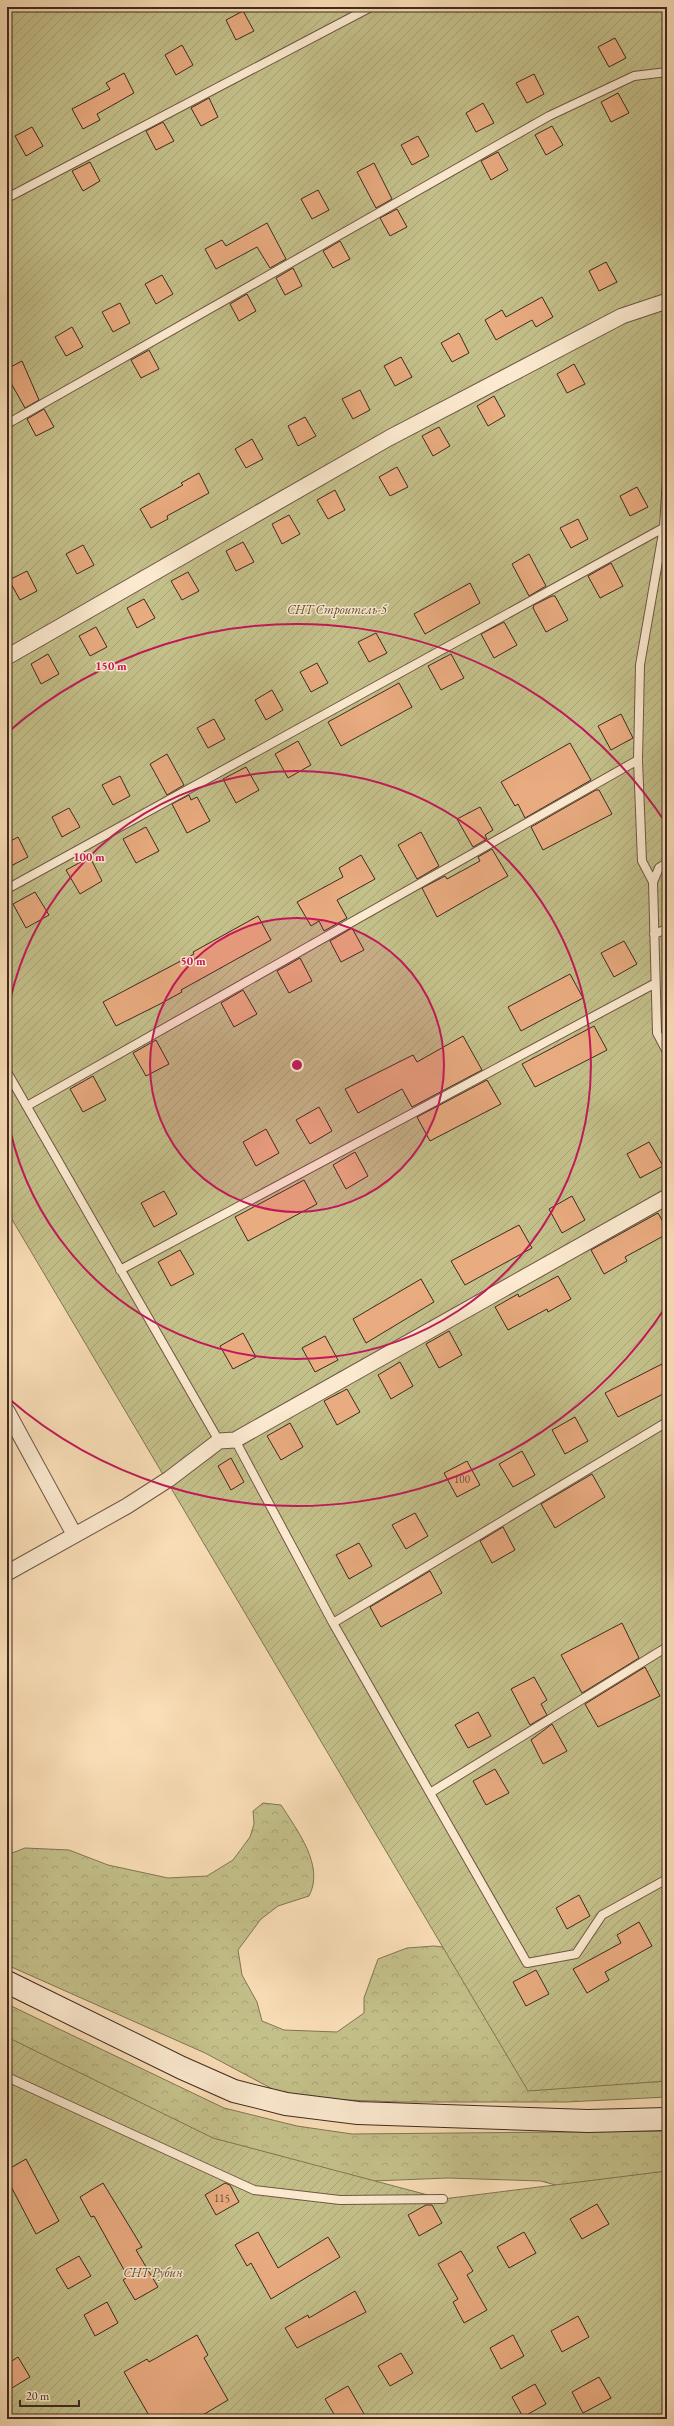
<svg xmlns="http://www.w3.org/2000/svg" width="674" height="2426" font-family="'EB Garamond',serif">
	<style>
		.forest { fill: url(#forest-crowns); stroke: #827555 }
		.garden { fill: url(#garden-furrows); stroke: #827555 }
		.building { fill: #e9ab80; stroke: #3f2a20 }
		.lines { fill: none; stroke-linecap: round; stroke-linejoin: round }
		.lane-casing { stroke: #6e5746; stroke-width: 10 }
		.street-casing { stroke: #6e5746; stroke-width: 17 }
		.secondary-casing { stroke: #3f2a20; stroke-width: 24 }
		.lane { stroke: #fcead0; stroke-width: 8 }
		.street { stroke: #fcead0; stroke-width: 15 }
		.secondary { stroke: #fcead0; stroke-width: 22 }
		.ring { fill: none; stroke: #c2185b; stroke-width: 2 }
		.labels { text-anchor: middle; stroke-width: 3; stroke-linejoin: round; paint-order: stroke }
		.number-label { font-size: 11px; fill: #6a4a38 }
		.park-label { font-size: 13px; font-style: italic; fill: #60503a; stroke: #fcead0 }
		.centre { fill: #c2185b; stroke: #fcead0; stroke-width: 2 }
		.ring-label { font-size: 12px; text-anchor: middle; font-weight: bold; fill: #c2185b; stroke: #fcead0; stroke-width: 3; stroke-linejoin: round; paint-order: stroke }
	</style>
	<defs>
		<pattern id="forest-crowns" width="20" height="18" patternUnits="userSpaceOnUse"><rect width="20" height="18" fill="#c4c08a"/><path d="M2 6a3 3 0 1 1 6 0M12 15a3 3 0 1 1 6 0" fill="none" stroke="#a9a577"/></pattern>
		<pattern id="garden-furrows" width="10" height="10" patternUnits="userSpaceOnUse"><rect width="10" height="10" fill="#c4c08a"/><path d="M-1 1l2-2M0 10L10 0M9 11l2-2" fill="none" stroke="#a9a577"/></pattern>
	</defs>
	<rect width="100%" height="100%" fill="#fadeb7"/>
	<filter id="stains"><feTurbulence type="fractalNoise" baseFrequency=".005" numOctaves="4"/><feColorMatrix values="0 0 0 0 .2 0 0 0 0 .09 0 0 0 0 .02 0 0 0 .5 -.17"/></filter>
	<radialGradient id="worn" r=".72"><stop offset=".6" stop-color="#630" stop-opacity="0"/><stop offset="1" stop-color="#630" stop-opacity=".3"/></radialGradient>
	<path class="forest" d="M263 1803 281 1805C297 1830 325 1866 309 1896L278 1906 261 1919 238 1950 242 1975 257 2002 262 2021 284 2030 337 2032 364 2013V1998L378 1959 407 1948 434 1946 476 1951 667 2050V2097L566 2102H400L320 2099 280 2093 205 2053 7 1965V1855L25 1848 69 1850 108 1865 168 1878 207 1876 233 1860 250 1837 254 1824 253 1811Z
		M7 2004 224 2108 297 2126 352 2134 667 2131V2195L599 2197 541 2181 448 2178 373 2181 251 2161 7 2057Z"/>
	<path class="garden" d="M7 7H667V2081L528 2091 7 1211Z
		M7 2037 213 2138 443 2199 667 2171V2419H7Z"/>
	<path class="building" d="M243 11 254 31 236 40 226 20Z
		M615 38 626 58 609 67 598 47Z
		M182 45 193 65 176 75 165 55Z
		M124 73 134 93 97 114 100 120 83 129 72 109 110 89 106 83Z
		M534 74 544 94 527 103 516 83Z
		M618 93 629 113 611 122 601 102Z
		M209 98 218 117 201 126 191 108Z
		M483 103 494 123 476 132 466 113Z
		M163 122 174 141 156 150 146 131Z
		M552 126 563 145 546 155 535 135Z
		M32 127 43 146 26 156 15 136Z
		M418 136 429 156 412 165 401 145Z
		M498 152 508 170 491 180 481 161Z
		M90 162 100 181 83 191 72 171Z
		M374 163 392 199 376 208 357 172Z
		M318 190 329 210 312 219 301 199Z
		M397 209 407 227 390 236 380 218Z
		M267 223 286 259 270 268 257 247 216 269 205 249 222 240 226 246Z
		M340 241 350 259 333 268 323 251Z
		M606 262 617 282 599 291 589 271Z
		M293 268 302 286 285 295 276 278Z
		M162 275 173 294 156 304 145 284Z
		M247 294 256 311 239 321 230 304Z
		M542 297 553 317 536 327 532 320 496 340 485 320 502 310 506 317Z
		M120 303 130 323 113 332 102 312Z
		M72 327 83 347 66 356 55 337Z
		M459 333 469 353 452 362 441 343Z
		M149 350 159 369 141 378 131 360Z
		M401 357 412 377 395 386 384 366Z
		M22 361 39 400 25 408 7 376V369Z
		M574 364 585 384 567 393 557 374Z
		M360 390 370 410 353 419 342 399Z
		M494 396 505 416 488 426 477 406Z
		M44 409 54 427 36 436 27 419Z
		M305 417 316 436 298 446 288 426Z
		M439 427 450 446 433 456 422 436Z
		M252 439 263 459 246 468 235 449Z
		M397 467 408 487 390 496 379 477Z
		M199 473 209 493 167 516 168 519 151 528 140 509 183 485 181 483Z
		M637 487 648 507 630 516 620 496Z
		M335 490 345 510 328 519 317 500Z
		M289 515 300 534 282 544 272 524Z
		M578 519 588 539 571 548 560 528Z
		M243 542 254 562 236 571 226 551Z
		M83 545 94 565 77 574 66 554Z
		M529 554 546 586 529 596 512 564Z
		M611 563 623 586 600 598 588 576Z
		M27 571 37 591 20 600 9 580Z
		M188 572 199 591 182 600 171 581Z
		M470 583 480 603 425 634 414 614Z
		M552 596H555L568 620 546 632 533 608 534 605Z
		M144 599 155 618 137 628 127 608Z
		M504 622 517 645 494 658 481 634Z
		M96 627 107 647 90 656 79 636Z
		M376 633 387 653 369 662 358 642Z
		M48 654 59 674 41 684 31 664Z
		M451 654 464 678 441 690 428 666Z
		M317 663 328 683 311 692 300 672Z
		M399 683 412 707 341 746 328 722Z
		M272 690 283 710 266 720 255 700Z
		M621 714 633 738 611 750 598 726Z
		M214 719 225 739 208 748 197 728Z
		M298 741 311 765 288 778 275 754Z
		M570 743 591 780 525 818 518 804 515 806 501 782Z
		M167 754 184 785 167 795 150 764Z
		M246 767 259 790 236 803 223 779Z
		M120 776 130 796 113 805 102 785Z
		M596 790H599L612 814 543 850 531 827Z
		M189 795 191 800 197 797 210 821 187 833 172 804Z
		M480 807 493 830 485 835 487 839 473 847 457 819Z
		M69 808 80 827 62 837 52 817Z
		M146 827 159 851 136 863 123 839Z
		M421 832 439 866 417 879 398 845Z
		M18 837 28 857 7 868V843Z
		M492 849 508 876 437 917 422 888 445 876 447 879 480 861 478 857Z
		M361 855 375 879 337 900 347 918 324 931 319 921 311 926 297 902 343 877 339 868Z
		M90 857 102 881 80 894 66 870Z
		M35 892 49 915 26 928 13 904Z
		M258 916 271 940 181 990 182 992 160 1004 116 1026 103 1002 194 954 193 952Z
		M352 928 364 950 341 962 330 941Z
		M624 941 637 964 614 977 601 953Z
		M300 958 312 981 289 993 277 971Z
		M570 974 583 998 521 1031 508 1007Z
		M243 990 257 1014 234 1027 221 1003Z
		M594 1026 607 1050 535 1087 522 1064Z
		M463 1036 482 1070 412 1107 402 1089 358 1113 345 1089 413 1055 417 1062Z
		M156 1040 169 1064 146 1076 133 1053Z
		M93 1076 106 1100 83 1112 70 1089Z
		M487 1080 501 1104 430 1141 417 1117Z
		M319 1107 332 1131 310 1144 296 1120Z
		M266 1129 279 1153 256 1166 243 1142Z
		M649 1142 663 1166 640 1178 627 1154Z
		M355 1152 368 1176 346 1189 333 1165Z
		M304 1180 317 1204 248 1241 235 1217Z
		M164 1191 177 1214 154 1227 141 1203Z
		M572 1196 585 1220 562 1233 549 1209Z
		M658 1213 667 1229V1234L625 1257 627 1261 604 1274 591 1250Z
		M519 1225 532 1248 465 1285 451 1261Z
		M180 1250 194 1274 171 1286 158 1262Z
		M558 1276 571 1299 548 1312 547 1309 508 1330 495 1307 518 1294 519 1297Z
		M421 1279 434 1302 366 1343 353 1319Z
		M449 1331 462 1355 439 1368 426 1344Z
		M243 1333 256 1357 233 1369 220 1346Z
		M325 1336 338 1360 315 1372 302 1348Z
		M400 1362 413 1386 391 1399 378 1375Z
		M662 1364 667 1374V1392L618 1417 605 1393Z
		M347 1389 360 1412 337 1425 324 1401Z
		M575 1417 588 1441 565 1454 552 1430Z
		M290 1423 303 1447 281 1460 267 1436Z
		M522 1451 535 1475 513 1487 499 1464Z
		M231 1458 244 1482 231 1490 218 1466Z
		M467 1461 480 1485 457 1497 444 1473Z
		M592 1474 605 1497 555 1528 541 1504Z
		M415 1513 428 1536 406 1549 392 1525Z
		M503 1527 515 1550 492 1563 480 1541Z
		M359 1543 372 1566 349 1579 336 1555Z
		M430 1571 442 1593 381 1627 370 1607Z
		M622 1623 639 1658 582 1693 561 1655Z
		M645 1667 660 1696 598 1727 585 1704Z
		M534 1677 547 1700 541 1704 547 1715 530 1725 511 1689Z
		M478 1712 491 1736 468 1748 455 1725Z
		M552 1724 567 1751 543 1764 531 1740Z
		M495 1769 509 1793 486 1805 473 1781Z
		M579 1895 590 1916 567 1929 556 1908Z
		M639 1922 652 1946 605 1972 609 1980 587 1993 573 1969 621 1943 617 1935Z
		M536 1970 549 1994 526 2006 513 1982Z
		M26 2159 59 2221 36 2234 7 2179V2170Z
		M103 2183 142 2247 136 2250 158 2287 135 2300 123 2280 128 2277 94 2216 91 2217 80 2197Z
		M225 2183 230 2185 239 2202 216 2215 205 2195Z
		M597 2204 609 2224 582 2239 570 2219Z
		M426 2205H432L442 2223 419 2236 408 2215Z
		M258 2232 278 2268 328 2237 340 2257 271 2299 251 2263 247 2266 235 2245Z
		M524 2232 536 2253 509 2268 497 2247Z
		M461 2251 473 2271 467 2275 487 2310 464 2323 453 2302 458 2299 438 2264Z
		M79 2256 91 2276 68 2289 56 2269Z
		M355 2291 366 2312 297 2348 285 2328 308 2315 309 2318Z
		M107 2302 118 2323 95 2336 84 2315Z
		M578 2316 589 2337 562 2352 551 2331Z
		M197 2335 208 2355 204 2358 228 2400 196 2419H151L124 2372 147 2359 149 2362Z
		M513 2335 524 2356 501 2369 490 2348Z
		M401 2353 413 2373 390 2386 378 2366Z
		M18 2357 30 2377 7 2391V2364Z
		M599 2377 611 2398 583 2413 572 2392Z
		M535 2384 546 2404 523 2417 512 2397Z
		M348 2386 367 2419H337L325 2399Z"/>
	<g class="lines">
		<defs>
			<path id="lane" d="M7 198 371 7
				M7 424 549 116 634 76 667 72
				M667 863 659 868 653 882 657 1033 667 1052
				M653 882 642 861 638 760 640 665 664 527 667 479
				M7 889 667 526
				M654 934 667 929
				M7 1072 219 1441
				M27 1106 638 760
				M120 1270 654 984
				M235 1440 333 1623 527 1963 576 1954 602 1915 667 1879
				M333 1623 667 1422
				M430 1793 667 1647
				M7 2077 254 2190 340 2200 443 2199"/>
			<path id="street" d="M7 657 389 438 622 316 667 301
				M7 1411 74 1534
				M7 1573 127 1506 169 1479 219 1441 235 1440 667 1197"/>
			<path id="secondary" d="M7 1982 182 2068 234 2091 286 2104 358 2113 588 2121 667 2119"/>
		</defs>
		<use href="#lane" class="lane-casing"/>
		<use href="#street" class="street-casing"/>
		<use href="#secondary" class="secondary-casing"/>
		<use href="#lane" class="lane"/>
		<use href="#street" class="street"/>
		<use href="#secondary" class="secondary"/>
	</g>
	<circle cx="297" cy="1065" r="147" fill="#c2185b" fill-opacity=".12"/>
	<g class="ring">
		<circle cx="297" cy="1065" r="147"/>
		<path d="M7 1016A294 294 0 1 1 7 1114"/>
		<path d="M667 1305A441 441 0 0 1 8 1398M8 732A441 441 0 0 1 667 825"/>
	</g>
	<g class="labels">
		<g class="number-label">
			<text x="462" y="1483">100</text>
			<text x="222" y="2202">115</text>
		</g>
		<g class="park-label">
			<text x="337" y="614">СНТ Строитель-5</text>
			<text x="153" y="2277">СНТ Рубин</text>
		</g>
	</g>
	<circle cx="297" cy="1065" r="6" class="centre"/>
	<g class="ring-label">
		<text x="111" y="670">150 m</text>
		<text x="89" y="861">100 m</text>
		<text x="193" y="965">50 m</text>
	</g>
	<rect width="674" height="2426" fill="none" stroke="#fadeb7" stroke-width="24"/>
	<rect x="8" y="8" width="658" height="2410" fill="none" stroke="#3f2a20" stroke-width="2"/>
	<rect x="12" y="12" width="650" height="2402" fill="none" stroke="#3f2a20"/>
	<path d="M20 2400v6h59v-6" fill="none" stroke="#3f2a20" stroke-width="2"/>
	<text x="26" y="2400" font-size="12" fill="#3f2a20" stroke="#fcead0" stroke-width="3" paint-order="stroke">20 m</text>
	<rect width="100%" height="100%" filter="url(#stains)"/>
	<rect width="100%" height="100%" fill="url(#worn)"/>
</svg>
